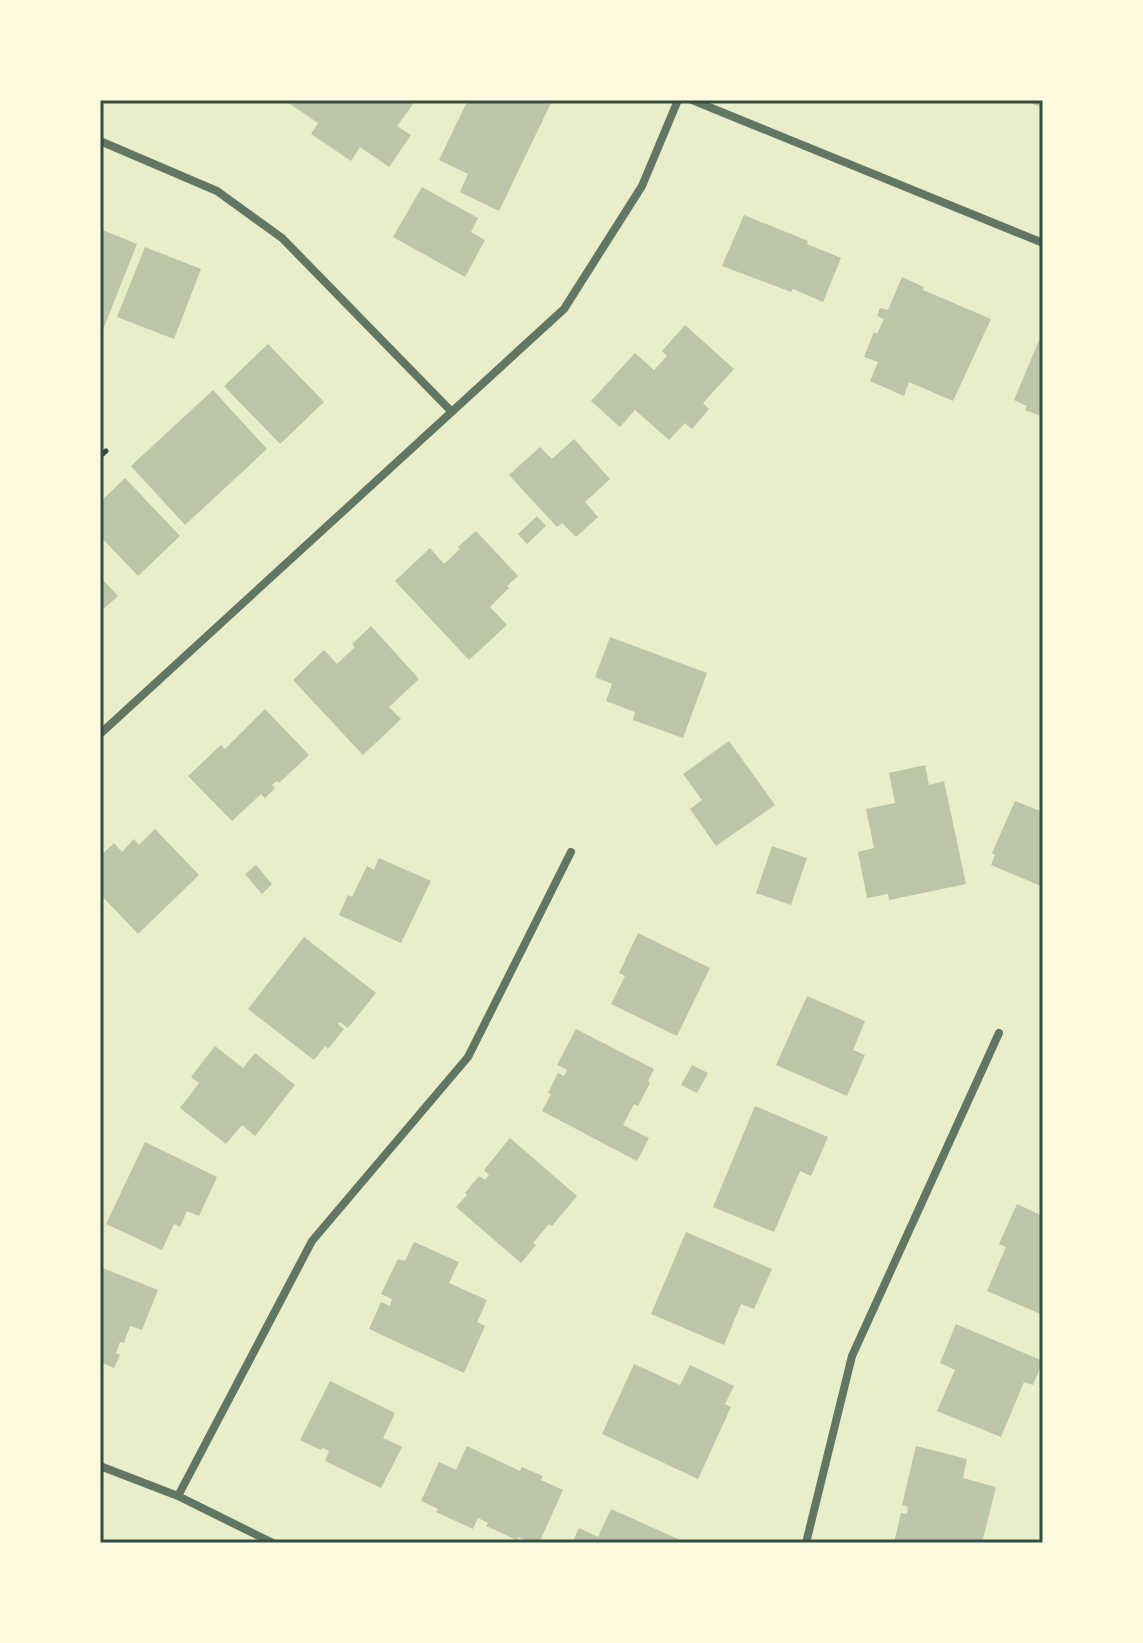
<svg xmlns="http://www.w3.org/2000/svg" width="1143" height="1643" font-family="'Varela Round',sans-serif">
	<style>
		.building { fill: #bcc5a7 }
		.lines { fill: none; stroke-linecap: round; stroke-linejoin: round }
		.path { stroke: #344e41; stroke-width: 5 }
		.minor { stroke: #617663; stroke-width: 8 }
		.neatline { fill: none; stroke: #344e41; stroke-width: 3 }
	</style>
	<rect width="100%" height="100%" fill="#e9edc9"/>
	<path class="building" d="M289 100H416L397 126 411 135 389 167 360 147 351 161 311 134 318 123 287 102Z
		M468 100 552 101 499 211 460 192 468 174 439 160Z
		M1031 100H1043V108L1030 103Z
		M422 187 478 218 471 232 485 240 465 277 393 237Z
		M744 215 808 241 807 244 841 258 823 302 793 289 791 292 722 266Z
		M100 229 137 244 100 337Z
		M145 247 201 269 174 339 117 317Z
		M902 277 924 287 923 290 991 319 953 401 909 382 904 396 870 381 878 362 864 357 874 332 877 334 884 319 877 316 880 308 888 310Z
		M685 325 734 369 703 403 709 409 692 429 685 423 669 440 635 410 620 427 591 401 635 353 654 370 667 356 662 351Z
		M1040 338 1043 339V417L1025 410 1027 406 1014 400Z
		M268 344 324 402 280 444 224 386Z
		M213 390 267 449 185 525 131 466Z
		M574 439 610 479 585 502 598 517 576 537 562 523 557 527 509 475 540 447 552 459Z
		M125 478 180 536 138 576 100 536V502Z
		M537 516 546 526 527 544 518 534Z
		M476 531 518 576 507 586 509 588 490 607 507 625 469 660 395 581 430 548 444 564 460 549 458 547Z
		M100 577 118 596 100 612Z
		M371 626 419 679 389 707 401 719 363 755 293 680 324 650 337 664 355 647 352 644Z
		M610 637 707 673 683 738 633 720 635 712 606 701 612 684 595 677Z
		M265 709 309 755 279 783 277 781 272 785 275 788 265 798 261 794 232 821 188 776 221 745 225 749Z
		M729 741 775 805 716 846 690 809 702 800 683 774Z
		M925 765 929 785 944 781 966 884 889 900 888 894 867 898 858 852 874 848 866 809 895 803 889 773Z
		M1015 801 1043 812V887L991 865 995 855 992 853Z
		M155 829 199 875 138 934 100 894V856L114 843 122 852 134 839 139 845Z
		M772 846 807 858 791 905 756 893Z
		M379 858 431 881 401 943 339 915 348 895 352 897 367 866 374 870Z
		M256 865 272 884 262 894 245 874Z
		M638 933 710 968 677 1036 611 1004 625 976 619 973Z
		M304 937 376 993 348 1028 340 1022 338 1024 344 1029 328 1049 325 1046 314 1060 248 1009Z
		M807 996 865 1021 853 1050 865 1055 847 1096 776 1065Z
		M576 1029 654 1069 648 1081 650 1083 638 1106 634 1104 623 1125 649 1138 637 1161 542 1111 551 1094 548 1093 558 1073 564 1076 567 1070 557 1065Z
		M215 1046 243 1068 255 1053 295 1085 255 1136 242 1125 226 1144 180 1108 199 1083 191 1077Z
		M692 1065 708 1073 697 1093 681 1085Z
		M755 1106 828 1137 811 1176 800 1171 774 1232 713 1207Z
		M510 1138 577 1196 552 1226 549 1224 533 1243 536 1245 521 1263 456 1207 467 1195 465 1193 479 1176 485 1180 489 1175 484 1170Z
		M145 1142 217 1177 199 1216 187 1211 180 1227 174 1224 162 1250 106 1224Z
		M1017 1204 1043 1216V1315L987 1291 1006 1247 999 1244Z
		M686 1232 772 1269 754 1309 741 1304 724 1345 651 1314Z
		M414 1242 459 1262 449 1283 487 1300 477 1322 485 1326 464 1373 369 1329 381 1302 390 1306 392 1299 381 1294 398 1259 405 1261Z
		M100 1267 158 1290 142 1330 130 1326 124 1343 120 1342 116 1353 120 1355 114 1368 100 1362Z
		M956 1324 1043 1361 1033 1385 1024 1382 1001 1437 937 1411 955 1370 940 1363Z
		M634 1364 680 1385 690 1365 734 1386 725 1404 731 1407 698 1479 602 1434Z
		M330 1381 395 1413 383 1438 402 1447 381 1488 325 1461 329 1451 323 1448 321 1450 300 1440Z
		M467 1446 520 1471 522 1467 543 1476 541 1480 563 1490 539 1543H531L518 1537 517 1540 486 1526 488 1523 478 1518 473 1529 436 1512 438 1509 421 1501 439 1462 456 1470Z
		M916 1446 967 1459 963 1478 996 1487 982 1543H894L901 1513 907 1514 908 1507 902 1505Z
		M611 1509 678 1539 676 1543H572L579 1528 598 1537Z"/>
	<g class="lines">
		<path class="path" d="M100 456 106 451"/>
		<path class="minor" d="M692 100 1043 243
			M100 141 217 191 282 238 452 412
			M100 734 564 309 642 186 678 100
			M100 1466 178 1496 273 1543
			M178 1496 312 1241 468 1057 571 852
			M806 1543 852 1356 999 1033"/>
	</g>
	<rect width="1143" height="1643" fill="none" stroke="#fefae0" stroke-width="204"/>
	<rect x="102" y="102" width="939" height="1439" class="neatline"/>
</svg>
